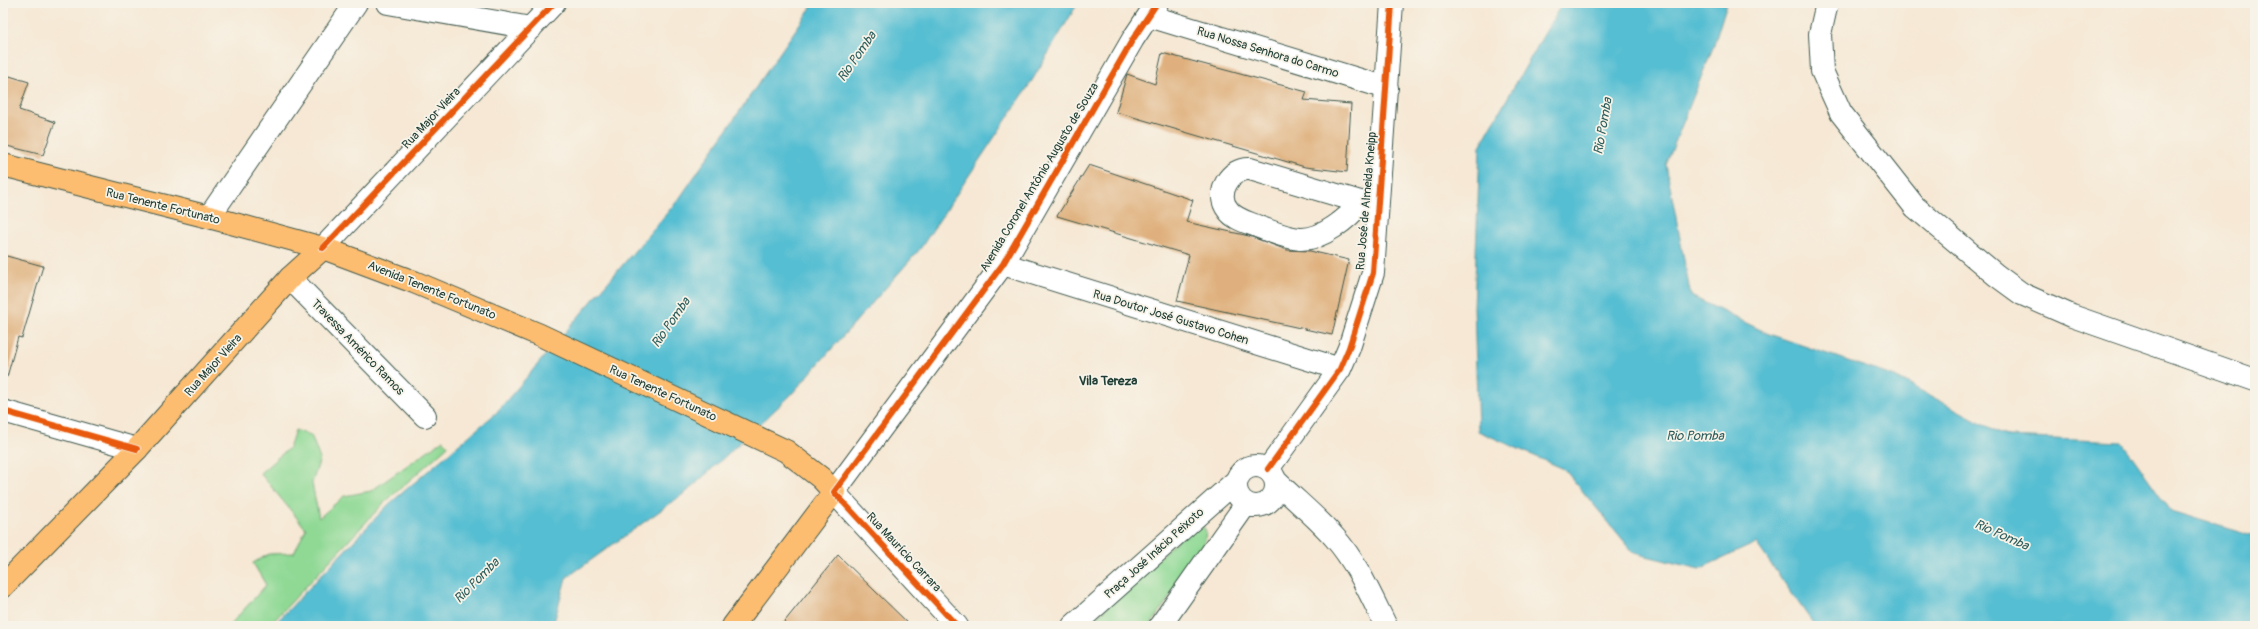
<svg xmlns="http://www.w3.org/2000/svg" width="2258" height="629" font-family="Pangolin,sans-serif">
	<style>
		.green { fill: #90d995; stroke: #588b64 }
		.water { fill: #55bed2; stroke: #3a7e83 }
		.building { fill: #dfb07d }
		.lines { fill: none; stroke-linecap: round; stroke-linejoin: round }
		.minor-casing { stroke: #3f574c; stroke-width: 24 }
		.major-casing { stroke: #3f574c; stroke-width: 24 }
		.minor { stroke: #fff; stroke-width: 22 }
		.major { stroke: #fdbd6f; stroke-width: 22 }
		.cycleway-casing { stroke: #f7f3e8; stroke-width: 8 }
		.cycleway { stroke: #e8590c; stroke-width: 6 }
		.labels { text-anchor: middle; stroke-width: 3.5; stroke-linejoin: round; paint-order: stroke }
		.street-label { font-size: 12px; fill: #1f3d34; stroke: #f7f3e8 }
		.water-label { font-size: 13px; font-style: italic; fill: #2c5d5c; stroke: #f7f3e8 }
		.neighbourhood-label { font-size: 13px; font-weight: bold; fill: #1f3d34; stroke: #f7f3e8 }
	</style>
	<rect width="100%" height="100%" fill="#f7f3e8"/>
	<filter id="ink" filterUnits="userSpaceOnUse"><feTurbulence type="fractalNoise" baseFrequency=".025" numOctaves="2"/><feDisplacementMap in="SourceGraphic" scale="8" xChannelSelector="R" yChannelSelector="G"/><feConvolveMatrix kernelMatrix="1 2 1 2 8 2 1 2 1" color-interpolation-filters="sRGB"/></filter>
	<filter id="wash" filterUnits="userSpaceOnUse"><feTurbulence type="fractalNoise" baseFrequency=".012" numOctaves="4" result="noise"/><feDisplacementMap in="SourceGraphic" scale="16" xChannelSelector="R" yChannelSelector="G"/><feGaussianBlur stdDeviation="0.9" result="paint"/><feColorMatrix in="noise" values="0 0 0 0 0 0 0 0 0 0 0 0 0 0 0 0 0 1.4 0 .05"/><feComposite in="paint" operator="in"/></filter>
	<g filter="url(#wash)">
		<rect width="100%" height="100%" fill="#f6e8d4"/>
		<path class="green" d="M295 430 311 435 320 459 312 483 319 518 344 496 371 491 443 440 448 446 384 503 269 626H229L266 585 253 563 269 554 294 553 306 529 260 473 289 448Z
			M1199 520 1206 531 1204 547 1150 626H1087Z"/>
		<path class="water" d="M814 3H1078L1030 84 920 249 790 396 689 490 566 578 553 626H273L388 505 496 413 679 199Z
			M1562 3H1727L1714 45 1666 165 1691 296 1769 334 1895 377 2008 437 2122 442 2171 511 2255 537V626H1815L1756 543 1699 569 1634 553 1564 469 1478 431 1474 307 1480 146Z"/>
		<g id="blocks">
			<path class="building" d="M1162 53 1307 92 1304 100 1351 104 1347 172 1305 167 1116 112 1127 74 1155 84Z
				M3 74 29 82 19 110 55 122 43 155 3 145Z
				M1089 165 1193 200 1186 222 1249 236 1287 250 1310 251 1349 260 1332 335 1177 301 1189 255 1057 216Z
				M3 255 43 266 22 338 18 337 7 377 3 376Z
				M838 555 911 626H781Z"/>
		</g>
	</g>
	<g filter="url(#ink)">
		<use href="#blocks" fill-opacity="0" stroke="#3f574c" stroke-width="1"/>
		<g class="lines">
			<defs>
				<path id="minor" d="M388 3 531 28
					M1827 3 1820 34 1822 71 1841 113 1915 207 1996 275 2022 294 2072 316 2255 380
					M1149 16 1387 88
					M1362 202C1348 218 1323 240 1300 239 1286 238 1273 232 1259 227 1248 222 1235 220 1228 210 1214 193 1231 167 1250 169L1377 207
					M209 217 356 3
					M323 248 554 3
					M1003 264 1340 369
					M290 278 425 416
					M3 411 137 449
					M1236 486a20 20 0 1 1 40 0a20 20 0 1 1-40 0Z
					M1268 469 1340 369 1349 348 1373 273 1392 3
					M1275 480C1295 500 1317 517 1335 538 1357 563 1371 596 1386 626
					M957 626 834 492 1003 264 1133 39 1157 3
					M1073 626 1236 481
					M1160 626 1246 504"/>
				<path id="major" d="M3 165 209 217 323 248 414 282 540 335 786 451 821 478 834 492 733 626
					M3 586 137 449 290 278 323 248"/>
			</defs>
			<use href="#minor" class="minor-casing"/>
			<use href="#major" class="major-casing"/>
			<use href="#minor" class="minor"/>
			<use href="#major" class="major"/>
			<defs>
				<path id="cycleway" d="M323 248 554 3
					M3 411 137 449
					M1268 469 1340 369 1349 348 1373 273 1392 3
					M957 626 834 492 1003 264 1133 39 1157 3"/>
			</defs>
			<use href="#cycleway" class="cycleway-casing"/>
			<use href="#cycleway" class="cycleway"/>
		</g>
	</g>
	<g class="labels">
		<g class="street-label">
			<text transform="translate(1268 52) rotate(17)" y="4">Rua Nossa Senhora do Carmo</text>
			<text transform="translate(431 118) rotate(-47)" y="4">Rua Major Vieira</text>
			<text transform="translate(1039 177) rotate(-59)" y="4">Avenida Coronel Antônio Augusto de Souza</text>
			<text transform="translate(1366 201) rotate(-85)" y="4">Rua José de Almeida Kneipp</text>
			<text transform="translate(163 206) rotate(14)" y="4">Rua Tenente Fortunato</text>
			<text transform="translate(432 290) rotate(22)" y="4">Avenida Tenente Fortunato</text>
			<text transform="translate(1171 317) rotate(17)" y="4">Rua Doutor José Gustavo Cohen</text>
			<text transform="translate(358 347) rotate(46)" y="4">Travessa Américo Ramos</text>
			<text transform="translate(213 365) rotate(-48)" y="4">Rua Major Vieira</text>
			<text transform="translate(663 393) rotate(25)" y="4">Rua Tenente Fortunato</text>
			<text transform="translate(904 552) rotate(47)" y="4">Rua Maurício Carrara</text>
			<text transform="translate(1154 553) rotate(-42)" y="4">Praça José Inácio Peixoto</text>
		</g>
		<g class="water-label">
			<text transform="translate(856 56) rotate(-55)" y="5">Rio Pomba</text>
			<text transform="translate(1602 126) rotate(-80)" y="5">Rio Pomba</text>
			<text transform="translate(670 322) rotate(-55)" y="5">Rio Pomba</text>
			<text x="1695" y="440">Rio Pomba</text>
			<text transform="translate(2002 534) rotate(24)" y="5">Rio Pomba</text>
			<text transform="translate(476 580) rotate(-45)" y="5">Rio Pomba</text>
		</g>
		<g class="neighbourhood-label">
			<text x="1108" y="385">Vila Tereza</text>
		</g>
	</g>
	<rect width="2258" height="629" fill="none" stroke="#f7f3e8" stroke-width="16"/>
</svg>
